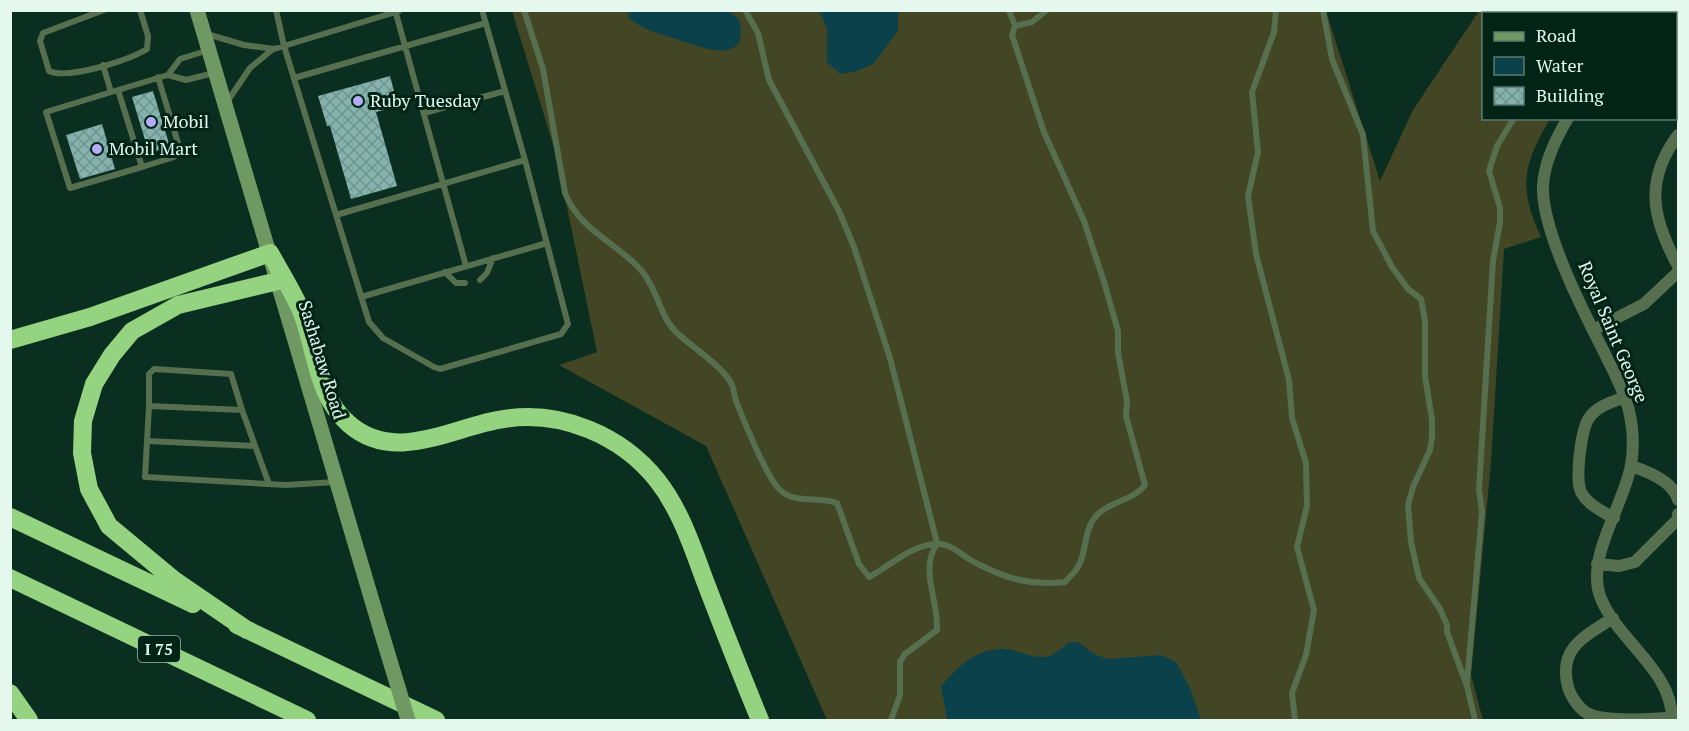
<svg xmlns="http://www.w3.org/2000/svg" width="1689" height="731" font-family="'PT Serif',serif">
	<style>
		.grass { fill: #434624 }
		.water { fill: #0a414b }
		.building { fill: url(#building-cross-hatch) }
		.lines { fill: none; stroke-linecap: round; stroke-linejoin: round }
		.lane { stroke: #566f4e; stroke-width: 6 }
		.street { stroke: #566f4e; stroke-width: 12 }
		.secondary { stroke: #6f9863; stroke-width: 15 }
		.highway { stroke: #94d480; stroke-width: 18 }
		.secondary-bridge { stroke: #6f9863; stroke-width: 15 }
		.poi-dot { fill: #b4acf9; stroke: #012417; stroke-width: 2 }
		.labels { text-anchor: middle; stroke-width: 6; stroke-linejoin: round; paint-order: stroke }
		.shield { fill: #012417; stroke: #a1b8ae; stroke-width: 1.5 }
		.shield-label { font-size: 16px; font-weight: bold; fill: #e5f8ee }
		.poi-label { font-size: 18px; fill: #e5f8ee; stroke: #012417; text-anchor: start }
		.street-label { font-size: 18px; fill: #e5f8ee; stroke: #012417 }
	</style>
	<defs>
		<pattern id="building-cross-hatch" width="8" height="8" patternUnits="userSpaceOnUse" patternTransform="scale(1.5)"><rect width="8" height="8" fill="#84b2ad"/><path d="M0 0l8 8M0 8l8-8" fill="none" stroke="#71938e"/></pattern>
	</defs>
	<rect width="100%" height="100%" fill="#0a2e20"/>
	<path class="grass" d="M512 11H1326L1380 181 1413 110 1479 11H1623L1620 14H1484V118L1550 119C1523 164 1518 188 1541 237L1504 249 1491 463 1471 675 1483 720H827L706 446 559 365 597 352 556 154Z"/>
	<path class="water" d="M629 11H728L739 19C751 67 703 48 679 40 661 34 642 30 628 17Z
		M819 11H898V31L873 64 857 71 841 74 827 62V28Z
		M1069 642H1078L1096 655 1108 659 1161 655 1176 662 1190 688 1201 720H947L941 686C957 668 973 651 999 649 1015 647 1033 661 1050 656 1056 654 1064 646 1069 642Z"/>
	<path class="building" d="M390 76 398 106 376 112 397 186 351 199 330 126H327L318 96Z
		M153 91 170 147 149 153 132 97Z
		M102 124 115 169 80 179 66 135Z"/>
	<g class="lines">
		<path class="lane" d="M104 10 43 33 40 41 49 71C68 80 129 60 147 49L148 36 140 10
			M276 10 284 46 369 322 383 338 434 367 440 369 561 334 568 324 525 160
			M395 10 466 266
			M524 10 543 69 565 193C580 231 616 242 641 270 658 289 659 316 677 333 692 347 722 366 731 383 734 388 734 395 736 401 744 421 765 473 778 488 795 506 816 495 837 503L859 564 869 577C891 565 910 546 935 544 951 542 963 557 976 563 1006 579 1032 586 1065 582 1070 576 1077 571 1080 563 1087 547 1084 529 1097 515 1112 500 1133 501 1145 485L1126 416 1127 401 1118 353V331L1105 285 1084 221 1044 132 1012 35 1015 26 1009 10
			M745 10 758 33 769 80 839 211 854 247 890 358 937 543
			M1276 10 1274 32 1252 92 1258 152 1248 196 1256 254 1289 380 1292 418 1306 463 1307 506 1297 547 1314 610 1306 655 1292 693 1295 720
			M1323 10 1332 59 1363 135 1373 231 1392 267 1408 289 1421 299 1425 321V376L1432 420V437L1430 450 1413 487 1408 505 1411 542 1419 578 1440 609 1447 625V632L1467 686 1475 720
			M1582 14 1584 10
			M1015 26 1032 22 1047 10
			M207 34 244 45 274 49 399 11
			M209 50 180 59 168 75 186 80 214 73
			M103 65 111 92
			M158 77 178 143 174 157 142 167 118 90 168 75
			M294 78 486 23
			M118 90 46 112 70 188 142 167
			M227 102 250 68 273 49
			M424 113 505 91
			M336 215 525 160 482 10
			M445 272 456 283H465
			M480 280 487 273 493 258
			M361 297 547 243
			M149 406V374L154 369 231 374 242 410
			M147 441 255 446
			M269 484 242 410 149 406 145 477 286 485 336 482
			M1467 682 1482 512 1479 489 1493 261 1500 222V208L1489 171 1497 146 1514 118
			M891 720 900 695V662L905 654 937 630C939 602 919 569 937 544"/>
		<path class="street" d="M1639 14 1641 10
			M1568 118C1556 138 1544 163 1543 186 1541 229 1584 313 1604 352 1613 371 1624 390 1629 411 1633 428 1634 447 1631 465 1624 505 1586 556 1600 596 1616 640 1673 670 1672 720
			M1678 135C1644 181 1652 218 1678 266
			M1593 330 1644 304 1678 272
			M1631 466C1647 471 1674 482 1678 500
			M1614 518C1602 511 1588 505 1581 492 1575 478 1581 430 1589 418 1597 406 1612 402 1625 397
			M1597 564 1619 566 1635 562 1678 519V514
			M1613 618C1584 637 1558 648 1568 687 1570 695 1579 709 1587 713 1604 723 1658 719 1678 717"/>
		<path class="secondary" d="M197 10 381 631"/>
		<path class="highway" d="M10 340 90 317 270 253C281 273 294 293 302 313 316 350 317 397 349 424 396 465 453 426 504 419 561 410 621 435 657 480 680 509 692 546 705 581 723 628 741 674 760 720
			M10 517 193 604
			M10 578 307 720
			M237 625 436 720
			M247 630 174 580 109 526 89 489 82 453 83 421 94 384 112 355 132 331 178 305 278 281
			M10 693 29 720"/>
		<path class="secondary-bridge" d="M381 631 408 720"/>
	</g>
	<g class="poi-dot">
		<circle cx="358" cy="101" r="6"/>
		<circle cx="151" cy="122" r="6"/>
		<circle cx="97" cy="149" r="6"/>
	</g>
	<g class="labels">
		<rect class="shield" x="138" y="636" width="42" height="26" rx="4.5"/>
		<g class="shield-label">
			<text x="159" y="655">I 75</text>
		</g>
		<g class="poi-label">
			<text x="370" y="107">Ruby Tuesday</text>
			<text x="163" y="128">Mobil</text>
			<text x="109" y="155">Mobil Mart</text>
		</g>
		<g class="street-label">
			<text transform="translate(1613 332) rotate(67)" y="6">Royal Saint George</text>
			<text transform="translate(322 360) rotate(73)" y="6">Sashabaw Road</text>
		</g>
	</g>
	<rect width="1689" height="731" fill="none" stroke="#e5f8ee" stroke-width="24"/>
	<rect x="1482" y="12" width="195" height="108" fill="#012417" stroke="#5c796d" stroke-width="1.5"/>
	<rect x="1494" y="32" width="30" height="9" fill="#6f9863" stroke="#5c796d" stroke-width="1.5"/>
	<text x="1536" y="42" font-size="18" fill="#e5f8ee">Road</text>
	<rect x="1494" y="57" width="30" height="18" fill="#0a414b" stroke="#5c796d" stroke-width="1.5"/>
	<text x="1536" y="72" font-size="18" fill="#e5f8ee">Water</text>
	<rect x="1494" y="87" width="30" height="18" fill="url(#building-cross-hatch)" stroke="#5c796d" stroke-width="1.5"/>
	<text x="1536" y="102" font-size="18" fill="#e5f8ee">Building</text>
</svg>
